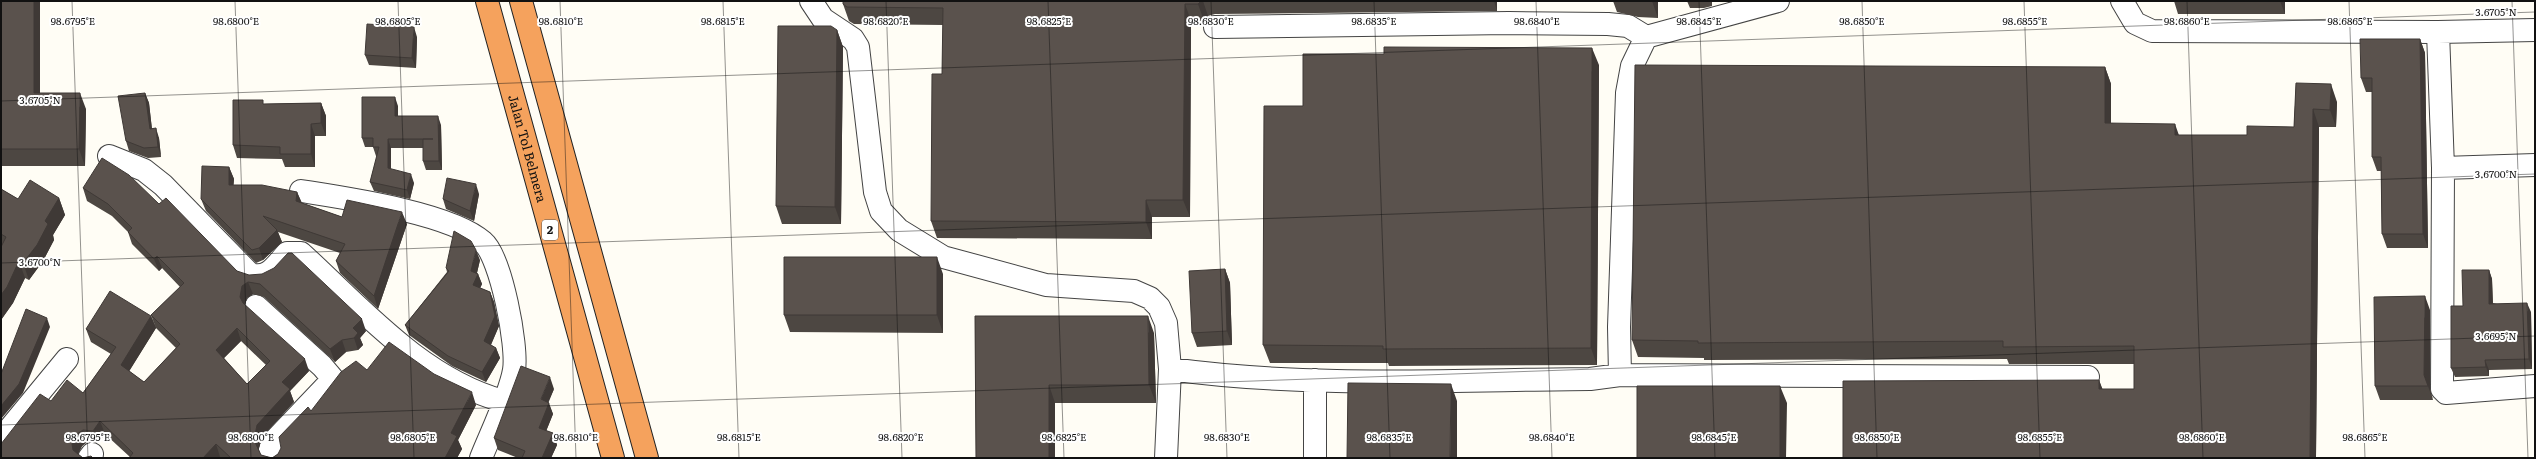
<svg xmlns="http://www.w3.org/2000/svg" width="2536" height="459" font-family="Literata,serif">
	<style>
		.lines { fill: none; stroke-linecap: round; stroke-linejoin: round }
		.minor-casing { stroke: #444; stroke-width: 24 }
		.highway-casing { stroke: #222; stroke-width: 24 }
		.minor { stroke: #fff; stroke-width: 22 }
		.highway { stroke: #f5a25d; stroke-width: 22 }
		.wall { fill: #4d4742; fill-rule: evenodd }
		.shaded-wall { fill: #3f3936 }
		.building { fill: #5a524d; stroke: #3f3936; fill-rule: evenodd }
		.ticks { fill: none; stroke: #111; stroke-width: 1; stroke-opacity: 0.45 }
		.labels { text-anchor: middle; stroke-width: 4; stroke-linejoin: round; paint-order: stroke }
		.shield { fill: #fff; stroke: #585858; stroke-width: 1 }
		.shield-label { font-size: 12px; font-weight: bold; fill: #111 }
		.street-label { font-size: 13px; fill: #111; stroke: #fff }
		.ticks-label { font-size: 10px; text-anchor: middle; fill: #111; stroke: #fff; stroke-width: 4; stroke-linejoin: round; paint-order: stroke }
	</style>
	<rect width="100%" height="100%" fill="#fffdf5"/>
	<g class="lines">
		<defs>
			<path id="minor" d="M811 1 823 19 853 39 858 47 875 192 881 211 899 230 943 257 1046 285 1134 291 1150 298 1159 307 1166 323 1170 369C1309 388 1450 380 1590 379L1620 375 1619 327 1627 93 1632 66 1646 37
				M2122 1 2135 23 2152 31 2438 32 2535 30
				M1215 27 1509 23 1608 24 1628 26 1646 37 1778 1
				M2438 32 2443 168 2442 389 2446 393 2535 386
				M109 156 144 170 163 185 250 274C268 280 276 265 287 253H301C361 308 422 379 503 401
				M2443 168 2535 165
				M301 191C345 198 451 213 483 242 501 257 518 346 514 370 510 394 491 433 481 458
				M256 306 322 366 333 379 273 442 270 449 273 458
				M1620 375 2088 377
				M1315 380V458
				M1 439 67 359
				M89 458 92 454
				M1166 458 1170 369"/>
			<g id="highway">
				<path id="s1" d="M487 1 613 458"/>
				<path d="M521 1 647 458"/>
			</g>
		</defs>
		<use href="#minor" class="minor-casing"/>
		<use href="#highway" class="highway-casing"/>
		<use href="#minor" class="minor"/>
		<use href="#highway" class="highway"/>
	</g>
	<path class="wall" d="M1 1H40V93L86 109 85 166H1Z
		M843 1H1497V11L1215 14 1208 16 1204 21H1191L1190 217H1152V239L937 238 931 221 942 74 943 25 854 24 849 21 843 4Z
		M1613 1H1658V18L1638 17 1617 12Z
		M1687 1H1712V6L1704 8H1690Z
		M2174 1H2285V14H2178Z
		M837 30 843 47 841 224H782L776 206Z
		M417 37 416 68 369 65 365 55Z
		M2420 39 2425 53 2428 248H2387L2382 234 2381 171H2377L2372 157V92H2366L2361 78Z
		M1599 65 1597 365 1389 366 1388 363H1270L1263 345Z
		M2105 67 2111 84V123L2179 135H2247L2294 127 2296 83 2337 102 2336 127H2319L2316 458H1843L2099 380 2102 389H2134V364H2009L2007 359 1704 360V358L1638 357 1632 340Z
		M145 93 149 103 152 129 159 138 161 157 148 158 129 151 126 141Z
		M321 103 326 116V136H315V167H285L282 159 237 158 233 145 264 104Z
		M398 106V116L441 125 442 170H426L423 161V148H391V169L414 183 410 199 374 191 370 182 377 156H376L373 147H365L362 138Z
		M229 167 234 179 233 185 297 192 302 203 342 217 407 224 378 309 340 273 336 261 340 253 278 232 282 242 263 260 256 263 206 211 201 199Z
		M83 188 159 204 237 271 366 331 360 338 363 345 358 350 346 352 335 362 264 297 253 294 247 298 245 305 309 371 290 391 294 402 262 437 258 451 261 455 272 458 278 454 311 411 367 370 476 405 458 440 462 449 457 458H222L220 457 219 458H129L130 457 105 434 98 443 87 442 82 446 78 454 83 458H93H1L51 401 83 393 111 354 91 342 86 329 151 316 156 328 129 371 144 382 176 348 156 328 151 315 180 287 162 268 159 271 132 244 128 232 112 216 87 201ZM241 341 266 365 247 384 224 358Z
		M1 189 18 199 59 198 65 215 53 235 54 240 43 261 29 280 25 278 13 303 1 320Z
		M479 194 474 221 446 209 443 199Z
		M480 260 477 273 478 274 482 284 480 288 490 292 494 302 499 326 491 345 496 348 500 358 486 382 452 366 409 335 405 325 447 272 446 268Z
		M1225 269 1230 283 1232 345 1197 347 1192 333Z
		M2489 270 2492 279 2493 303 2531 312 2532 369 2489 370V376L2455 377 2451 368 2463 306Z
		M943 274V333L790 332 784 315Z
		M2430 310V389L2433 400H2380L2375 386Z
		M975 316 1154 333 1156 403H1055V458H976Z
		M554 389 548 402 553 414 546 431 553 433 557 445 551 458H518L498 450 494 438Z"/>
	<path class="shaded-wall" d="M34 1H40V109L34 93Z
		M1201 1H1203L1208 16 1204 21 1198 4Z
		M1494 1H1497V11Z
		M1652 1H1658V18Z
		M2280 1H2285V14Z
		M1185 4 1191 21 1190 217 1183 200Z
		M414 27 417 37 416 68 412 58Z
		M837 30 843 47 841 224 835 207Z
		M2420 39 2425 53 2428 248 2423 234Z
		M1592 48 1599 65 1597 365 1591 348Z
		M2105 67 2111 84V141L2105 123Z
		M2331 84 2337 102 2336 127 2330 110Z
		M80 93 86 109 85 166 79 149Z
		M145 93 149 103 153 139 150 129Z
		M395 97 398 106V125L395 116Z
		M321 103 326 116V136L321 123Z
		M2313 109 2319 127 2316 458H2310Z
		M438 116 441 125 442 170 439 161Z
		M311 124 315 136V167L311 154Z
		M2175 124 2181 141 2175 135Z
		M156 128 159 138 161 157 158 147Z
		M388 139 391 148V177L388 168Z
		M229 167 234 179 233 197 229 185Z
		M411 174 414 183 410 199 407 190Z
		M476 184 479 194 474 221 470 211Z
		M297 192 302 204 296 201Z
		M59 198 65 215 53 235 54 240 43 261 29 280 23 263 45 221Z
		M1146 200 1152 217V239L1146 222Z
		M402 212 407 224 378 309 374 296Z
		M277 230 282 242 263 260 259 248Z
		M476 250 480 260 475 281 471 271Z
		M157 256 162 268 159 271 154 259Z
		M937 257 943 274V333L937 315Z
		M19 261 25 278 13 303 1 320V295Z
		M1225 269 1230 283 1232 345 1227 331Z
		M2489 270 2492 279 2493 313 2489 304Z
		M478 274 482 284 477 295 473 285Z
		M248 282 253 294 247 298 244 309 240 297 242 286Z
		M490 292 494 302 499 326 488 351 484 341Z
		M2425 296 2430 310V389L2433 400 2424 375Z
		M2527 303 2531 312 2532 369 2529 359Z
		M151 316 156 328 125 378 121 365Z
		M1148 316 1154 333 1156 403 1149 385Z
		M47 318 50 327 23 393 1 419V406Z
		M362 319 366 331 360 338 363 345 358 350 354 338 353 328Z
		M237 328 241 341 220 362 216 350Z
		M342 340 346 352 335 362 330 349Z
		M496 348 500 358 486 382 482 372Z
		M305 359 309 371 290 391 294 402 262 437 258 452 254 440 257 425 282 382Z
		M2485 360 2489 370V376L2486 367Z
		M550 377 554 389 545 411 541 399Z
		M2099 380 2106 398 2099 389Z
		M1451 384 1457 401V458H1450Z
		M1049 385 1055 403V458H1049Z
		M1780 386 1787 403 1786 458H1780Z
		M472 392 476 405 458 440 462 449 457 458H445L451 433Z
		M549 403 553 414 543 439 539 428Z
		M100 421 105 434 98 443 93 431Z
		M83 430 87 442 82 446 77 456 73 450 72 444 77 434Z
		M553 433 557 445 551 458H542Z
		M216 444 220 457 219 458H203Z"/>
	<path class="building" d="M1 1H34V93H80L79 149H1Z
		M843 1H1201L1198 4H1185L1183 200H1146V222L931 221 932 74H942L943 8 847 7 843 4Z
		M367 24 414 27 412 58 365 55Z
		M778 26H831L837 30 835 207 776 206Z
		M2360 39H2420L2423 234H2382L2381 157H2372V78H2361Z
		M1384 47 1592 48 1591 348 1383 349V346L1263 345 1264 106H1303V54H1384Z
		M1635 65 2105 67V123L2175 124V135H2247V126L2294 127 2296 83 2331 84 2330 110 2313 109 2310 458H1843V381L2099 380V389H2134V346L2003 347V341L1698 343V341L1632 340Z
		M145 93 150 129 156 128 158 147 144 148 126 141 118 96Z
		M362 97H395V116H438L439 161H423V139H433H388V168L411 174 407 190 370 182 379 147H373V138H362Z
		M233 100H263V104L321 103V123L311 124V154H280V147L233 145Z
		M102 158 129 175 159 204 166 198 237 271 249 275 262 274 274 268 288 253H292L362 319 353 328 358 333 354 338 342 340 330 349 260 284 248 282 242 286 240 297 243 303 305 359 282 382 290 389 257 425 254 440 261 455 272 458 278 454 281 448 279 437 308 407 311 411 341 372 356 361 367 370 389 342 434 374 472 392 451 433 457 436 445 458H231L216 444 203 458H129L133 453 100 421 93 431 83 430 77 434 72 444 73 450 83 458 91 456 93 458H1V444L40 394 51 401 67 380 83 393 116 347 86 329 110 291 151 316 121 365 144 382 180 344 151 315 184 283 157 256 154 259 128 232 132 228 108 204 83 188ZM237 328 270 361 247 384 216 350Z
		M202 166 229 167V185H262L297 192 296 201 342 217 347 200 402 212 374 296 336 261 345 244 263 216 277 230 259 248 252 250 201 199Z
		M447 178 476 184 470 211 443 199Z
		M30 180 59 198 45 221 48 224 37 245 23 263 19 261 7 287 1 295V247L6 237 1 234V189L18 199Z
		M454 231 471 241 476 250 471 271 478 274 473 285 490 292 495 316 484 341 496 348 482 372 448 356 405 325 449 271 446 268Z
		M784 257H937V315H784Z
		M1225 269 1227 331 1192 333 1189 271Z
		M2462 270H2489V304L2527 303 2529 359 2485 360 2486 367 2451 368V306H2463Z
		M2425 296 2424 375 2428 386H2375L2374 297Z
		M26 309 47 318 19 384 1 406V374Z
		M975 316H1148L1149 385H1049V458H976Z
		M521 366 550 377 541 399 549 403 539 428 553 433 542 458H522L525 451 494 438Z
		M1348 383 1451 384 1450 458H1347Z
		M1637 386H1780V458H1637Z"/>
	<path class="ticks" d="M72 1 88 458M235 1 251 458M398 1 414 458M560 1 576 458M723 1 739 458M886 1 902 458M1048 1 1064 458M1211 1 1227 458M1374 1 1390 458M1536 1 1552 458M1699 1 1715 458M1862 1 1877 458M2024 1 2040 458M2187 1 2203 458M2349 1 2365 458M2512 1 2528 458M1 101 2535 12M1 263 2535 174M1 425 2535 336"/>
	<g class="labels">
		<rect class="shield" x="542" y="220" width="16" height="20" rx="3"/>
		<g class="shield-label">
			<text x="550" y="234">2</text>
		</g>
		<g class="street-label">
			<text dy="5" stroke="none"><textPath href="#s1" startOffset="153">Jalan Tol Belmera</textPath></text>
		</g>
	</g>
	<g class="ticks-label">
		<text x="2496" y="16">3.6705°N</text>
		<text x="73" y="25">98.6795°E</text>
		<text x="236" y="25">98.6800°E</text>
		<text x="398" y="25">98.6805°E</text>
		<text x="561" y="25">98.6810°E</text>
		<text x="723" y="25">98.6815°E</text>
		<text x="886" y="25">98.6820°E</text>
		<text x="1049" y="25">98.6825°E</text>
		<text x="1211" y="25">98.6830°E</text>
		<text x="1374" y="25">98.6835°E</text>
		<text x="1537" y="25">98.6840°E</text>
		<text x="1699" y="25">98.6845°E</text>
		<text x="1862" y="25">98.6850°E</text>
		<text x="2025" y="25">98.6855°E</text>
		<text x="2187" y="25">98.6860°E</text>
		<text x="2350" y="25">98.6865°E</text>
		<text x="40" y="104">3.6705°N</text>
		<text x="2496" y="178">3.6700°N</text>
		<text x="40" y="266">3.6700°N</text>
		<text x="2496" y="340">3.6695°N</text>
		<text x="88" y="441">98.6795°E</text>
		<text x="251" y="441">98.6800°E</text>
		<text x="413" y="441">98.6805°E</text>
		<text x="576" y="441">98.6810°E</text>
		<text x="739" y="441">98.6815°E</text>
		<text x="901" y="441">98.6820°E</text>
		<text x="1064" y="441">98.6825°E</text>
		<text x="1227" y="441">98.6830°E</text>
		<text x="1389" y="441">98.6835°E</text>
		<text x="1552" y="441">98.6840°E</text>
		<text x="1714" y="441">98.6845°E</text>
		<text x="1877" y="441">98.6850°E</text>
		<text x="2040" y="441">98.6855°E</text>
		<text x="2202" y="441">98.6860°E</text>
		<text x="2365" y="441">98.6865°E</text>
	</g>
	<rect width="2536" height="459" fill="none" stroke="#111111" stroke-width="4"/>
</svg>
